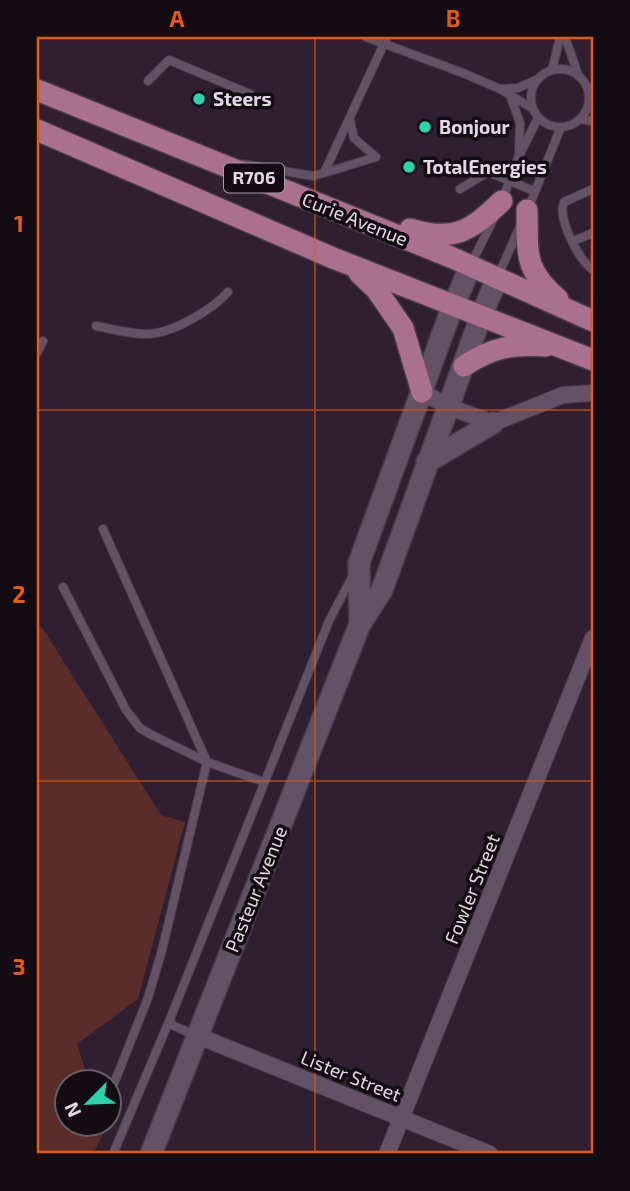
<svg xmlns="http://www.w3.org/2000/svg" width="630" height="1191" font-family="'Exo 2',sans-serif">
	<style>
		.green { fill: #5a2c2a }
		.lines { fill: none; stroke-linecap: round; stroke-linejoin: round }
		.lane-casing { stroke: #473a49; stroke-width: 10 }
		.street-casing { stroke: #473a49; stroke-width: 18 }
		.secondary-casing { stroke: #473a49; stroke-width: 24 }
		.primary-casing { stroke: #473a49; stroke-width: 24 }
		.lane { stroke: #635165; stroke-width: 8 }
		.street { stroke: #635165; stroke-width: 16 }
		.secondary { stroke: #635165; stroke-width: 21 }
		.primary { stroke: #ab708d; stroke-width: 21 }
		.grid { fill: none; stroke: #e8590c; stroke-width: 2; stroke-opacity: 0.55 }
		.poi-dot { fill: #27d5ad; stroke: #130c13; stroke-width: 2.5 }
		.labels { text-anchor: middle; stroke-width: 7; stroke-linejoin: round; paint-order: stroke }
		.shield { fill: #130c13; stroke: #a59ba5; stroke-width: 2 }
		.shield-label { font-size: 18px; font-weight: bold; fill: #e3d8e4 }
		.poi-label { font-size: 19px; font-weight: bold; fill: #e3d8e4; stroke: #130c13; text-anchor: start }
		.street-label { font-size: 19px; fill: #e3d8e4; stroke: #130c13 }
		.neatline { fill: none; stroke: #e8590c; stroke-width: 2.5 }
		.grid-label { font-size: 23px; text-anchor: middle; font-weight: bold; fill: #e8590c }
	</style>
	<rect width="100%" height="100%" fill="#2f1f30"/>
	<path class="green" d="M37 624 43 629 161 815 185 822 138 999 77 1044 89 1082H66V1124L101 1125 104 1132 93 1154H37Z"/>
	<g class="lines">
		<defs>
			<path id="lane" d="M366 37 463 73 500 89 532 108
				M565 37 579 77
				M531 98a29 29 0 1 1 58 0a29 29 0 1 1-58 0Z
				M552 70 560 37
				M148 81 169 60 250 94
				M500 89 518 88 538 79
				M510 95 520 123 519 152
				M580 119 593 121
				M350 120 354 138 376 157
				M243 164 313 176 324 173 387 37
				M324 173 376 157
				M460 189 488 172 534 191
				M593 189 564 202C557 219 579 260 593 270
				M502 201 518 158 538 118
				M528 209 561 127
				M573 241 593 233
				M471 264 495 216
				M498 276 521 224
				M96 326C112 329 129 334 145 334 170 335 212 310 228 292
				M37 353 43 341
				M63 587 126 710 140 728 150 734 207 762 103 529
				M195 1035 172 1025 170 1019 329 621 353 575
				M111 1091 148 998 162 950 207 762 264 782
				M113 1154 170 1019"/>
			<path id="street" d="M422 392 449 407 493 423 563 395 593 393
				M198 1036 490 1154
				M387 1154 593 638"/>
			<path id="secondary" d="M427 462 493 423
				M360 624 359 563 448 319 470 267
				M151 1154 360 624 382 590 481 316 497 279"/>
			<path id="primary" d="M37 90 453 258 593 321
				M37 130 333 258 593 360
				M527 210C528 253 523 269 558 299
				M410 229C455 242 469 232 502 201
				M359 273 376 289 403 328 422 392
				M464 366C493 347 512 344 546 346"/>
		</defs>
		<use href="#lane" class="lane-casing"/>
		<use href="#street" class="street-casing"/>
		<use href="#secondary" class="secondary-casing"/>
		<use href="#primary" class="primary-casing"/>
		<use href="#lane" class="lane"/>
		<use href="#street" class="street"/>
		<use href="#secondary" class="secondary"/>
		<use href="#primary" class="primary"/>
	</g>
	<path class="grid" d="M315 37V1154M37 410H593M37 781H593"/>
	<g class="poi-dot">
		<circle cx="199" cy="99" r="7"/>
		<circle cx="425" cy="127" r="7"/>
		<circle cx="409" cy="167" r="7"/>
	</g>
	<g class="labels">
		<rect class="shield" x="224" y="163.5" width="60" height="29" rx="5"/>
		<g class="shield-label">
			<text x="254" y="184">R706</text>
		</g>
		<g class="poi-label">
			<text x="213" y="106">Steers</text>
			<text x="439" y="134">Bonjour</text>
			<text x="423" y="174">TotalEnergies</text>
		</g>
		<g class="street-label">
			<text transform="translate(355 219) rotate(22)" y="7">Curie Avenue</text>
			<text transform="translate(256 889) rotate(-68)" y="7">Pasteur Avenue</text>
			<text transform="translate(472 889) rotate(-68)" y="7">Fowler Street</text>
			<text transform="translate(351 1076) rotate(22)" y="7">Lister Street</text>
		</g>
	</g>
	<rect width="630" height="1191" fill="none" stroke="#130c13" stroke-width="77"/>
	<g transform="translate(88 1103) rotate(246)"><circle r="33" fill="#130c13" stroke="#665e67" stroke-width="2"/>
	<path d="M0-5L12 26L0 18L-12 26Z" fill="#27d5ad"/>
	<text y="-10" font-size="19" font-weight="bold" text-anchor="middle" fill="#e3d8e4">N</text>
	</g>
	<rect x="38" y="38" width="554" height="1114" class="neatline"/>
	<g class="grid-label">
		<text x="177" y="27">A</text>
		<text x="453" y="27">B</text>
		<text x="19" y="232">1</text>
		<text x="19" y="603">2</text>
		<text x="19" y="975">3</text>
	</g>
</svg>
